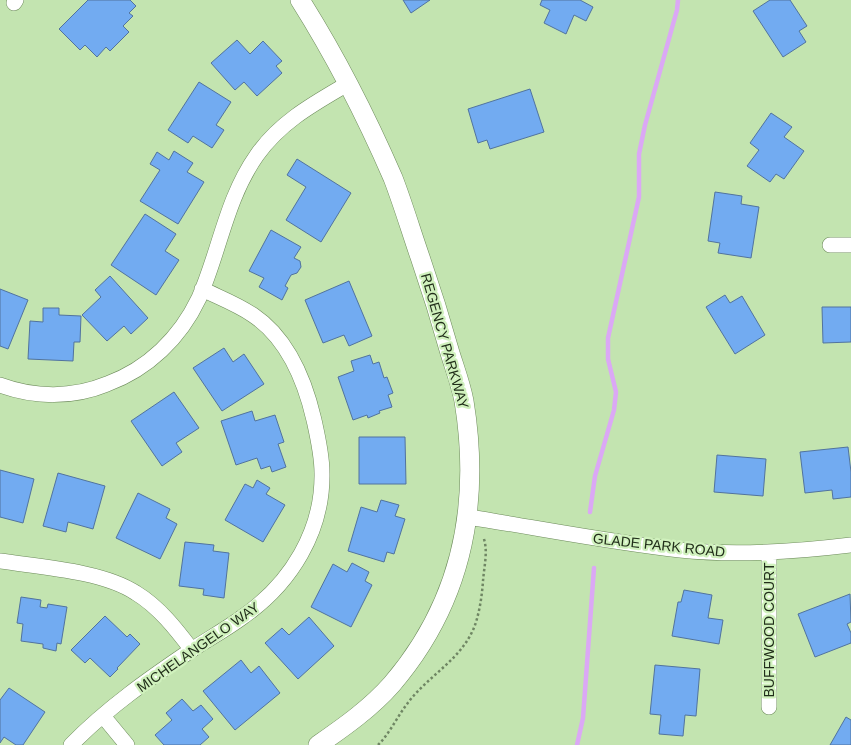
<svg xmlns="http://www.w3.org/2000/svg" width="851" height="745" font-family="Helvetica,sans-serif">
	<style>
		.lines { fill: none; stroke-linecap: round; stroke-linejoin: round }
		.stream { stroke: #dba8f5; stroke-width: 4.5 }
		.building { fill: #72abf1; stroke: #51739e }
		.minor-casing { stroke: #6c8a5a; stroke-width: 16 }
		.tertiary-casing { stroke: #6c8a5a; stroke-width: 20 }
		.path { stroke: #6f8663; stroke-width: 2.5; stroke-dasharray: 2.5 2.5; stroke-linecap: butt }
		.minor { stroke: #fff; stroke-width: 15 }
		.tertiary { stroke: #fff; stroke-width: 19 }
		.labels { text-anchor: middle; stroke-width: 4.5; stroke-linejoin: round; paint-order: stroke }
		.street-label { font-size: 14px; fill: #212e1a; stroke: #d0f1bd }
	</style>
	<rect width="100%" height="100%" fill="#c3e4b0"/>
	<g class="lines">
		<path class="stream" d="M590 512 595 476 614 410 616 392 608 359V338L639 197V154L645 125 677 10 678 0
			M577 745 583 718 594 568"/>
	</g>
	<path class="building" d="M88 0H130L136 6 129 13 133 16 123 26 129 32 110 51 106 47 97 57 85 45 80 50 59 29Z
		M403 0H430L411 13Z
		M542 0H580L593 7 586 21 574 15 566 34 544 23 550 10 540 5Z
		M770 0H790L807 26 799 31 806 42 783 57 753 11Z
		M237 40 250 54 263 41 282 61 276 66 282 73 257 96 244 82 235 90 211 63Z
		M199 82 231 102 216 125 224 130 212 148 193 136 188 143 168 130Z
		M530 89 544 132 490 149 487 140 478 143 468 109Z
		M771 113 792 127 784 137 804 151 784 179 776 174 770 182 747 166 759 150 750 143Z
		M174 151 193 163 187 172 204 182 178 224 140 201 160 170 150 164 157 152 169 160Z
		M297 159 351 193 321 242 286 220 306 187 287 175Z
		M715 192 742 196 741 204 759 207 751 258 718 253 720 243 708 241Z
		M145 214 176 234 165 251 179 260 156 295 111 265Z
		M271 230 301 247 294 258 300 261 301 267 297 273 291 275 285 286 288 288 282 300 259 287 264 278 249 271Z
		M110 276 148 318 131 334 124 326 107 341 82 315 101 297 95 290Z
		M349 281 372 336 349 346 344 335 323 343 305 300Z
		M0 289 28 300 8 349 0 346Z
		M725 295 730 303 742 296 765 335 735 354 706 307Z
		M822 307H851V342L823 343Z
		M43 308H59V315L81 316 80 342H74L73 361 28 359 30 321 43 322Z
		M224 348 233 362 244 354 264 384 222 411 193 368Z
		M370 355 373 364 379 362 384 378 387 377 393 393 388 395 392 407 379 411 380 413 368 418 367 415 353 420 338 377 354 371 351 361Z
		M174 392 199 428 176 443 182 452 162 466 131 421Z
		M252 411 255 421 275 415 284 442 278 444 286 467 272 472 270 466 261 469 257 458 236 465 221 421Z
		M359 437H405L406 484H359Z
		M848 447 851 472V497L833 499 832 490 805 493 800 452Z
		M717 455 766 459 763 496 714 492Z
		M0 470 34 479 23 523 0 517Z
		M58 473 105 486 93 529 68 522 66 532 43 526Z
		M257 480 270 488 266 494 285 505 263 542 225 520 245 484 253 488Z
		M138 493 170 509 166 518 177 524 160 559 116 538Z
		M381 500 399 505 395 516 405 519 394 554 387 552 384 562 348 551 361 507 377 512Z
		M185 542 214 545 213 551 229 553 224 598 203 595 204 589 179 586Z
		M352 563 369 572 365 581 372 585 351 627 311 607 333 564 347 572Z
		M684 590 712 595 708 618 723 620 719 644 672 636 678 602H681Z
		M850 594 851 622 847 624 851 633V643L815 657 798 614Z
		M21 597 41 600 40 607 47 608 48 604 67 607 61 644 57 643 56 651 43 648V644L21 641 23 624 17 623Z
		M105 616 127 637 130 634 140 644 117 668 118 669 110 677 90 658 85 663 71 650Z
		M309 617 334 646 298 679 265 643 282 628 289 635Z
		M241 660 251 673 259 666 280 693 235 730 203 691Z
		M655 665 700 669 696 716 685 715 683 736 659 734 661 715 650 714Z
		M9 688 45 712 23 745H16L4 737 0 743V700Z
		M182 699 193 711 201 705 213 719 202 729 209 737 200 745H164L155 735 172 720 166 713Z
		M846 717 851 720V745H830Z"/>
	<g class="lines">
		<defs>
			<path id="minor" d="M14 3 16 0
				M830 245H851
				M0 385C35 398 73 398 107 384 148 369 180 338 199 298 220 250 226 199 257 155 281 121 315 103 349 83
				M468 517C539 528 608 542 680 550 736 556 794 552 851 545
				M0 561C40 567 103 571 136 593 159 607 176 629 192 650
				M769 707V552
				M103 716 127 745
				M71 745C107 708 150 678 193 649 210 638 228 628 244 616 291 583 323 531 322 473 322 455 318 438 314 420 305 381 287 338 253 315 237 304 218 297 202 289"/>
			<path id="tertiary" d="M300 0C336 57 366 116 393 178 403 204 411 231 420 257 431 289 441 321 450 353 455 369 461 385 464 401 481 506 462 602 392 684 371 708 344 727 318 745"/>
		</defs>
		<use href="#minor" class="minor-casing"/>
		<use href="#tertiary" class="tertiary-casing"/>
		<path class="path" d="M378 745C390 733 397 717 407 704 428 675 465 658 476 622 480 609 482 595 483 581 484 567 488 552 484 539"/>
		<use href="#minor" class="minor"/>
		<use href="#tertiary" class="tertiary"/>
	</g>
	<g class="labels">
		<g class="street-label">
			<text transform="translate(445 341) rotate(74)" y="5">REGENCY PARKWAY</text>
			<text transform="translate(659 545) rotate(6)" y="5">GLADE PARK ROAD</text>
			<text transform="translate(769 630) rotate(-90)" y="5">BUFFWOOD COURT</text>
			<text transform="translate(198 647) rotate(-35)" y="5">MICHELANGELO WAY</text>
		</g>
	</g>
</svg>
